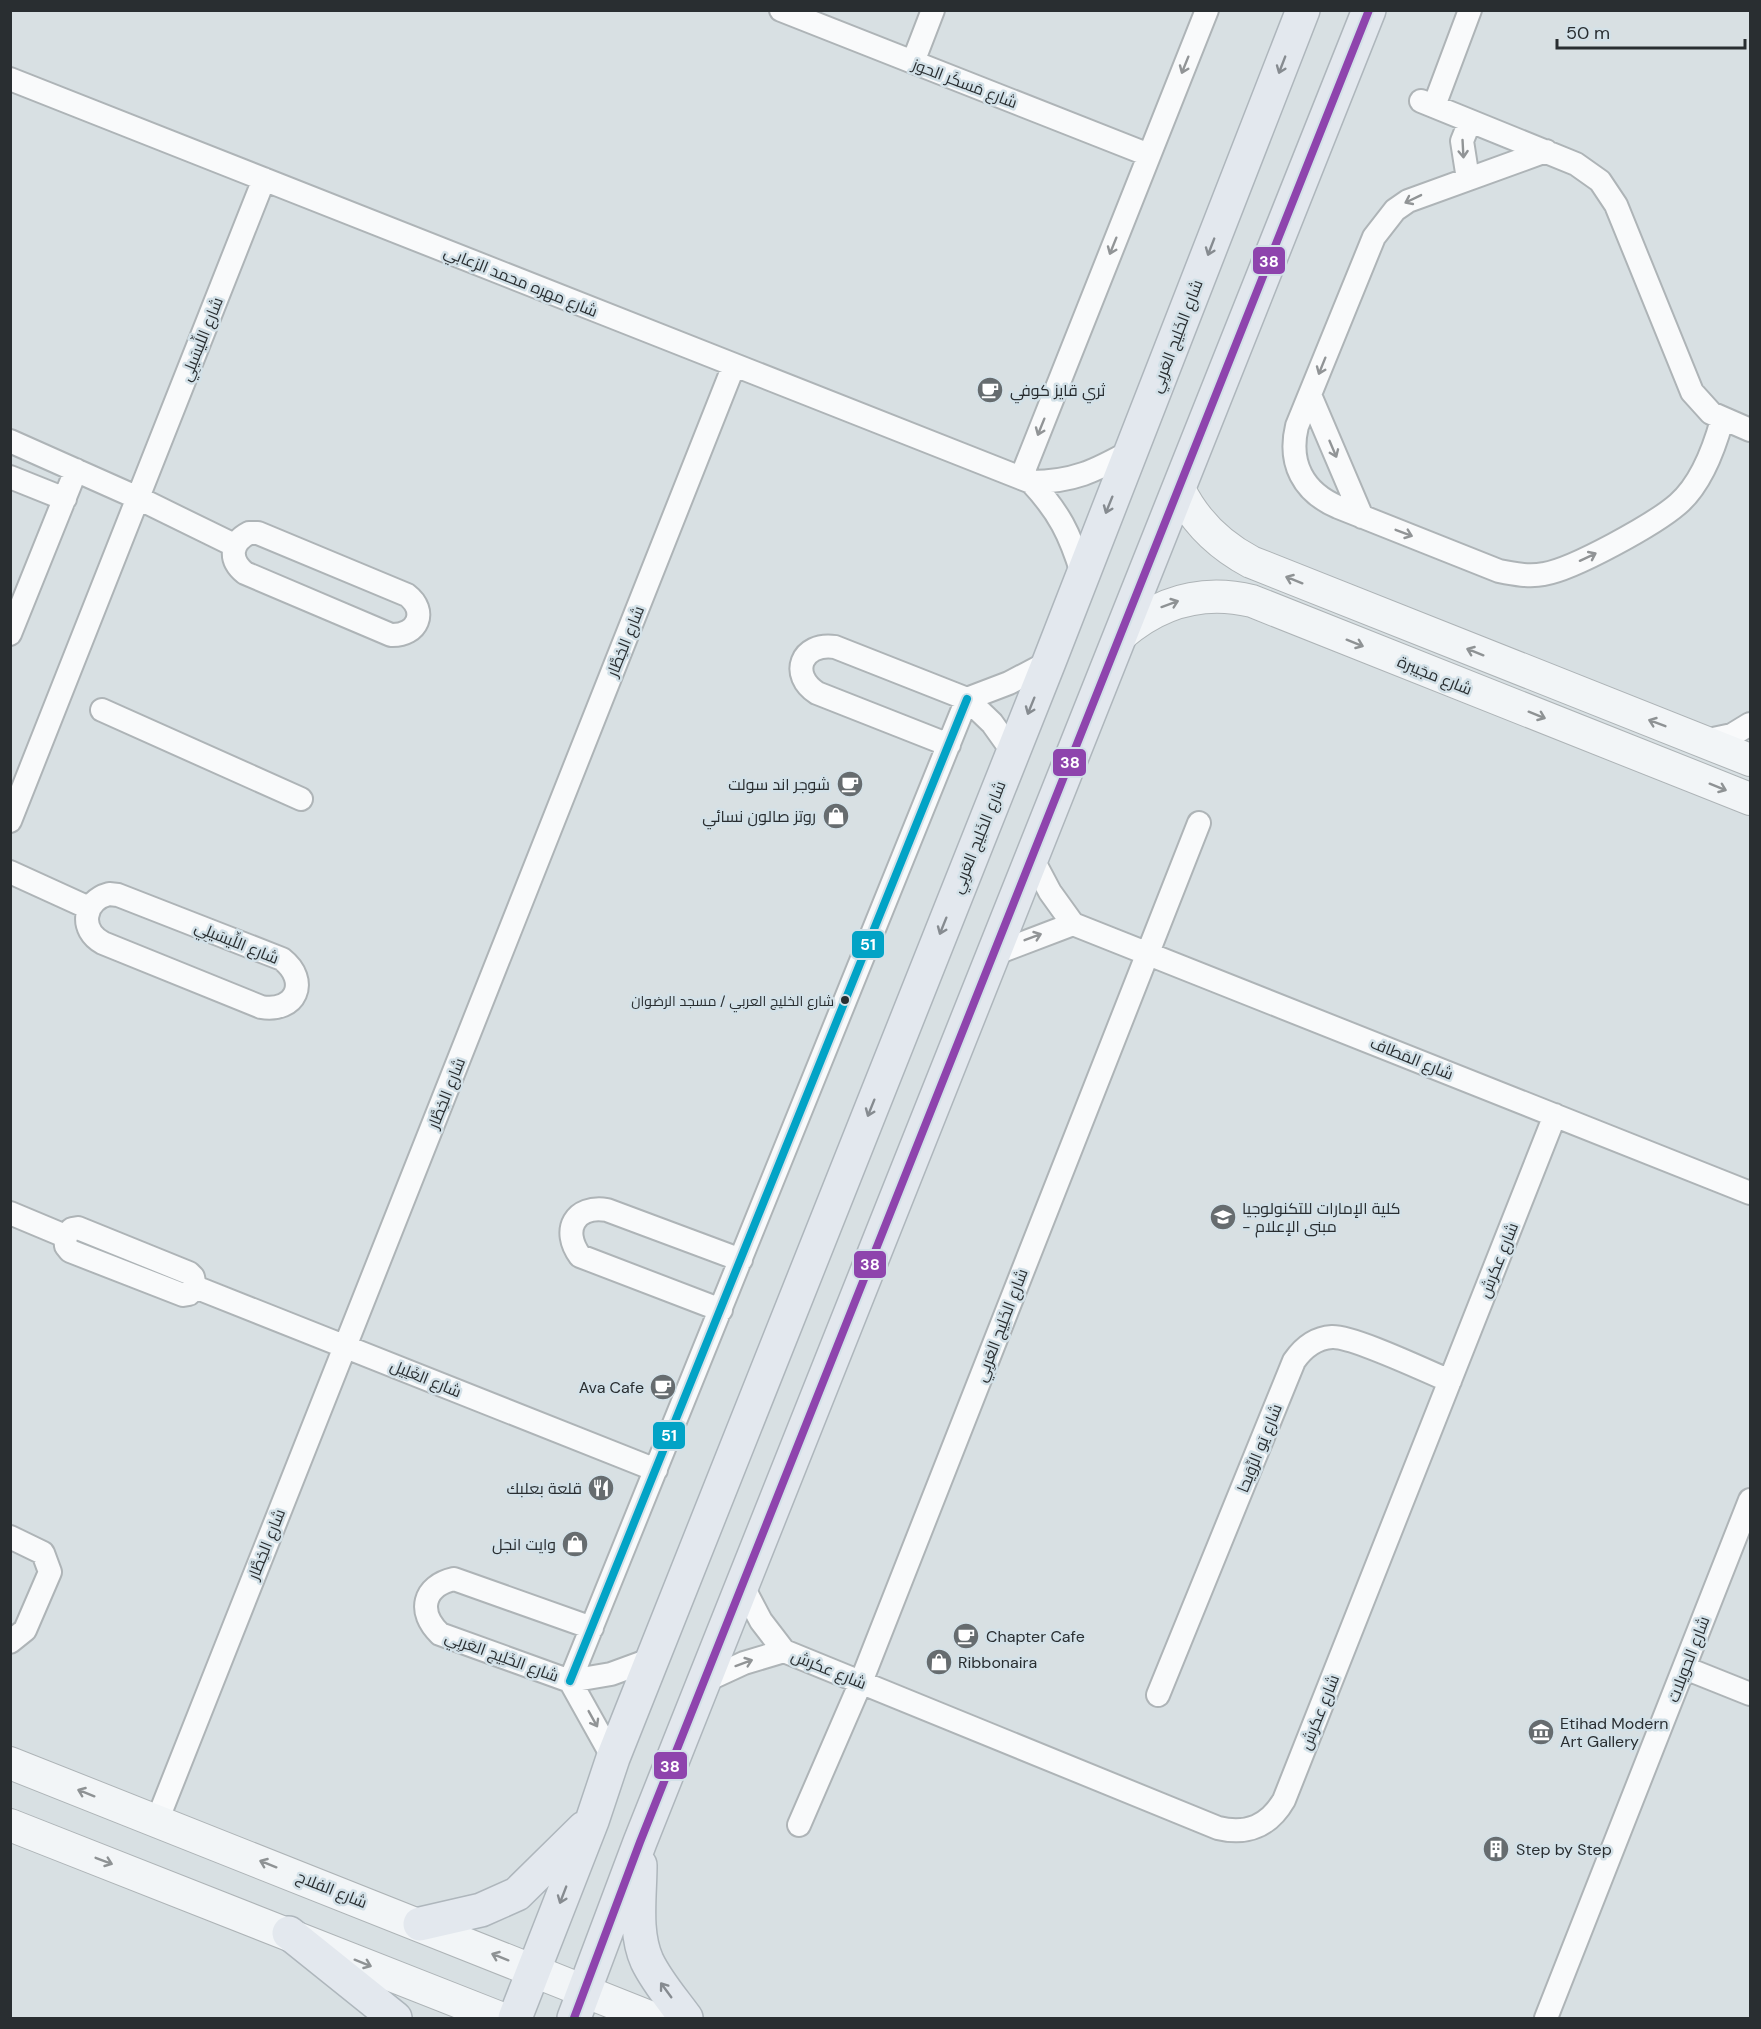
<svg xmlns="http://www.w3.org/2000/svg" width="1761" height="2029" font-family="'DM Sans',Cairo,sans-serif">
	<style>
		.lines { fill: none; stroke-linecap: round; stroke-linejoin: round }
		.street-casing { stroke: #aeb4b7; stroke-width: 26 }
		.secondary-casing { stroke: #aeb4b7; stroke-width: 34 }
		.highway-casing { stroke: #aeb6bc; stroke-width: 36 }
		.street { stroke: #f9fafb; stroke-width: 22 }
		.secondary { stroke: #f2f5f7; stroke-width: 32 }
		.highway { stroke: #e3e8ee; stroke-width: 33 }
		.bus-1-casing { stroke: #d3e1e8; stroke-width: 12 }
		.bus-2-casing { stroke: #d3e1e8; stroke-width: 12 }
		.bus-1 { stroke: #02a3c6; stroke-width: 8 }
		.bus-2 { stroke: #8e44ad; stroke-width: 8 }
		.oneway { stroke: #919496 }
		.oneway2 { stroke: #868b90 }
		.oneway3 { stroke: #8e9294 }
		.bus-dot { fill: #292e31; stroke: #d3e1e8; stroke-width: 2 }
		.labels { text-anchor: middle; stroke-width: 5; stroke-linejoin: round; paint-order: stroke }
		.bus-label { font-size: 14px; fill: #292e31; stroke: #d3e1e8; text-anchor: end }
		.street-label { font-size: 16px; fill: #292e31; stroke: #d3e1e8 }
		.poi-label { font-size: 16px; fill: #292e31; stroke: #d3e1e8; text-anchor: start }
		.line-badge { stroke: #d3e1e8; stroke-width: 2 }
		.badge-label { font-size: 16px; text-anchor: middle; font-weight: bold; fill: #fff }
	</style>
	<rect width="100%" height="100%" fill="#d8e0e3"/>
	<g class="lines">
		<defs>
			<path id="street" d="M781 10 1149 155
				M913 62 933 10
				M10 79 1031 482C1073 482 1095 471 1131 451
				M1421 101 1576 164 1600 181 1616 205 1692 392 1711 413 1750 430
				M1434 106 1470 10
				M1546 151 1408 201 1395 210 1374 237 1297 426C1288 463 1303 492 1338 507L1499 571C1514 574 1529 577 1544 574 1574 569 1655 524 1678 504 1701 484 1714 449 1722 420
				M1468 179 1462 141 1470 121
				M1310 395 1362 517
				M10 441 138 498 234 545
				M10 477 65 499
				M1021 478 1207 10
				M1031 482C1059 512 1070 534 1082 573
				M249 533H258L407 595C428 611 418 636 391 635L245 573C229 560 230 543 249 533Z
				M10 634 76 470
				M967 699 1009 683 1049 662
				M102 710 301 799
				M1704 741 1732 735 1750 724
				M949 745 817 693C789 675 801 642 835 647L967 699 992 723 1012 751
				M10 821 264 179
				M1032 858 1050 892 1073 924 1750 1193
				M10 872 89 908
				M109 894 118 895 282 959C310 981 296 1013 261 1007L103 943C79 930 83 901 109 894Z
				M994 954 1073 924
				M10 1213 65 1236
				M78 1228 189 1273 193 1277 195 1287 189 1294 183 1295 70 1251 66 1246 65 1236 72 1229Z
				M195 1287 656 1470
				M721 1310 580 1256C561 1230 575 1205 607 1210L741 1260
				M10 1537 43 1553 50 1572 25 1630 10 1642
				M742 1585 761 1621 784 1651 1218 1828C1247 1835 1269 1826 1284 1800L1555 1115
				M592 1628 454 1579C423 1586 417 1612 440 1634L570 1681 611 1674 652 1659
				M1685 1668 1750 1694
				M570 1681 967 699
				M570 1681 613 1758
				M705 1681 744 1663 784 1651
				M1158 1695 1294 1361C1303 1348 1315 1338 1332 1337 1353 1336 1426 1371 1450 1381
				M157 1821 734 365
				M799 1825 861 1682 1199 823
				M1546 2018 1750 1500"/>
			<path id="secondary" d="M1179 489C1195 522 1219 545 1251 562L1750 760
				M1121 635C1159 602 1202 589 1252 601L1750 799
				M10 1763 652 2018
				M10 1825 500 2018"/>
			<path id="highway" d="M640 1865C640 1896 634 1932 647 1961 657 1982 673 2000 686 2018
				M420 1924 481 1910 517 1894 584 1828
				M289 1933 395 2018
				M515 2018 592 1821 613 1758 1049 662 1303 10
				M574 2018 640 1842 1369 10"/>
		</defs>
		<use href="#street" class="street-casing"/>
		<use href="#secondary" class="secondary-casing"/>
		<use href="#highway" class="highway-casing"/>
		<use href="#street" class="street"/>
		<use href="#secondary" class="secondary"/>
		<use href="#highway" class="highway"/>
		<defs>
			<path id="bus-1" d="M570 1681 967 699"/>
			<path id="bus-2" d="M574 2018 640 1842 1369 10"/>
		</defs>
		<use href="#bus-1" class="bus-1-casing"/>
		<use href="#bus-2" class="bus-2-casing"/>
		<use href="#bus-1" class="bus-1"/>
		<use href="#bus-2" class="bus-2"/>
	</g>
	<defs><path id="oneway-shaft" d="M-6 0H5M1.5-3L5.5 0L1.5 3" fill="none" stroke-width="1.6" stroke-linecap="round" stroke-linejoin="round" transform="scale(1.5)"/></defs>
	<g class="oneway">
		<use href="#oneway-shaft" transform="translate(1185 65) rotate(112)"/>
		<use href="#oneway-shaft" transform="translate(1463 149) rotate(87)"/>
		<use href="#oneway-shaft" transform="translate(1413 199) rotate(154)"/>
		<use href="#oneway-shaft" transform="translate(1113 246) rotate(112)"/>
		<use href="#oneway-shaft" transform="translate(1322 366) rotate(112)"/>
		<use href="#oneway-shaft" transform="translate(1041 427) rotate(112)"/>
		<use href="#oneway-shaft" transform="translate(1333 449) rotate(67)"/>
		<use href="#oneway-shaft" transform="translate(1404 533) rotate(21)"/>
		<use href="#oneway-shaft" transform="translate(1588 557) rotate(-25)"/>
		<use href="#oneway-shaft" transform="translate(1033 937) rotate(-21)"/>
		<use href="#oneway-shaft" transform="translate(744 1663) rotate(-20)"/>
		<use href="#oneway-shaft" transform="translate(593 1719) rotate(61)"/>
	</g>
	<g class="oneway2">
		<use href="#oneway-shaft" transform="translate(1282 65) rotate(111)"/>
		<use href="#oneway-shaft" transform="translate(1211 247) rotate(111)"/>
		<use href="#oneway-shaft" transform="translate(1109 505) rotate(112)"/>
		<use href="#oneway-shaft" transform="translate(1031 706) rotate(112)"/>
		<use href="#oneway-shaft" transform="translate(943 926) rotate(112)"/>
		<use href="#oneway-shaft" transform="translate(871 1108) rotate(112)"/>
		<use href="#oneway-shaft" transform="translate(563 1895) rotate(111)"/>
		<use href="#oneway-shaft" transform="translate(666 1990) rotate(-126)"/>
	</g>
	<g class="oneway3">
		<use href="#oneway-shaft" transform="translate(1294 580) rotate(-158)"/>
		<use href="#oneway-shaft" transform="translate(1170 604) rotate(-20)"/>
		<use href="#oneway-shaft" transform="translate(1355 643) rotate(22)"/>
		<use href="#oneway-shaft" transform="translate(1475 652) rotate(-158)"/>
		<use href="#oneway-shaft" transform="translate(1537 715) rotate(22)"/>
		<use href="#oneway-shaft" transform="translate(1657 723) rotate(-159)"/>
		<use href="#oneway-shaft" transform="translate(1718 787) rotate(22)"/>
		<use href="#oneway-shaft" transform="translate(86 1793) rotate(-158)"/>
		<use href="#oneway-shaft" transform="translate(104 1861) rotate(21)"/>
		<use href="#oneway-shaft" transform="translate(268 1864) rotate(-158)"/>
		<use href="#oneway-shaft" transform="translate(500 1957) rotate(-158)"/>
		<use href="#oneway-shaft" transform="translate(363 1963) rotate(22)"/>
	</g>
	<defs>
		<symbol id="cafe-disc" viewBox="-11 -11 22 22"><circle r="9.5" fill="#666c6f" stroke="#d3e1e8"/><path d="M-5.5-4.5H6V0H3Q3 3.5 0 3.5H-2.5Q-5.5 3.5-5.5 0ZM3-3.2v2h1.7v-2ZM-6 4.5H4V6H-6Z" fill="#fff"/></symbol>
		<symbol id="shop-disc" viewBox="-11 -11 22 22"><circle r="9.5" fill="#666c6f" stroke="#d3e1e8"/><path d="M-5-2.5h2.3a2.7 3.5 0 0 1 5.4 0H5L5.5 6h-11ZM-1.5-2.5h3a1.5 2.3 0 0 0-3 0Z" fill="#fff"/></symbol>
		<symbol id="school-disc" viewBox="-11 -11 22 22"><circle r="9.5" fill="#666c6f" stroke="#d3e1e8"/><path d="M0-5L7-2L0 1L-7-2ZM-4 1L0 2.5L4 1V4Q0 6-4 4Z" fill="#fff"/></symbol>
		<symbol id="restaurant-disc" viewBox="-11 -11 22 22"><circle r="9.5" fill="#666c6f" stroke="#d3e1e8"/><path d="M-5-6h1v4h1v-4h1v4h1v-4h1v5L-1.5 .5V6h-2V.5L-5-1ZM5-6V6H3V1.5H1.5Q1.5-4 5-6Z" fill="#fff"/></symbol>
		<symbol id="museum-disc" viewBox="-11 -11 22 22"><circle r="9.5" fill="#666c6f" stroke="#d3e1e8"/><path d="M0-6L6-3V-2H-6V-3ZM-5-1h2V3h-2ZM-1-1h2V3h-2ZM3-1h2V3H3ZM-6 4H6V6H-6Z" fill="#fff"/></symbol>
		<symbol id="building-disc" viewBox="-11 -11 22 22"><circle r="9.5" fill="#666c6f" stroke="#d3e1e8"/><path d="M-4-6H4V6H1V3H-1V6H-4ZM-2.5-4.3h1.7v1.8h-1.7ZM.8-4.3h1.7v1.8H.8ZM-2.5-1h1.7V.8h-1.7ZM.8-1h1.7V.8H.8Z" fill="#fff"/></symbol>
	</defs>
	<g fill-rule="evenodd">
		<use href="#cafe-disc" x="975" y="375" width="30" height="30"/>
		<use href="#cafe-disc" x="835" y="769" width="30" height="30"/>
		<use href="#shop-disc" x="821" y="801" width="30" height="30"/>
		<use href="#school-disc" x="1208" y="1202" width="30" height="30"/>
		<use href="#cafe-disc" x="648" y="1372" width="30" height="30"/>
		<use href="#restaurant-disc" x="586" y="1473" width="30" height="30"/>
		<use href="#shop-disc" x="560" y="1529" width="30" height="30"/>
		<use href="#cafe-disc" x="951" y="1621" width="30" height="30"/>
		<use href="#shop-disc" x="924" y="1647" width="30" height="30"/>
		<use href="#museum-disc" x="1526" y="1717" width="30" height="30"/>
		<use href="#building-disc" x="1481" y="1834" width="30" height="30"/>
	</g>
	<circle class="bus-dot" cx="845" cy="1000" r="5"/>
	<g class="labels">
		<g class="bus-label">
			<text x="834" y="1006">شارع الخليج العربي / مسجد الرضوان</text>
		</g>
		<g class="street-label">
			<text transform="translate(965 83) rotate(21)" y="6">شارع مَسكَر الحوز</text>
			<text transform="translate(521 281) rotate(22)" y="6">شارع مهره محمد الزعابي</text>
			<text transform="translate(1176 336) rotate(-69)" y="6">شارع الخَلِيج العَربِي</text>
			<text transform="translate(201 339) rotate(-68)" y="6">شارع اللِّيسَيلِي</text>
			<text transform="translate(625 641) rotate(-68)" y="6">شارع الخِطَّار</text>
			<text transform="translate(1435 675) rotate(22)" y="6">شارع مجَيبرة</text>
			<text transform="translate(978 837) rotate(-68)" y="6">شارع الخَلِيج العَربِي</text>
			<text transform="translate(237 942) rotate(22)" y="6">شارع اللِّيسَيلِي</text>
			<text transform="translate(1412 1058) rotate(22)" y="6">شارع المَطاف</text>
			<text transform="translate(446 1093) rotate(-68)" y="6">شارع الخِطَّار</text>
			<text transform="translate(1498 1260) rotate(-68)" y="6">شارع عكرش</text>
			<text transform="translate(1001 1325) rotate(-69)" y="6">شارع الخَلِيج العَربِي</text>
			<text transform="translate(426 1378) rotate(22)" y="6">شارع الغَلِيل</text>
			<text transform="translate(1259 1448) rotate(-68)" y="6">شارع يَو الرِّوَيحا</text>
			<text transform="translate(266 1544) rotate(-68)" y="6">شارع الخِطَّار</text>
			<text transform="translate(502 1656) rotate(20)" y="6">شارع الخَلِيج العَربِي</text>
			<text transform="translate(1688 1659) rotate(-69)" y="6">شارع الحويلات</text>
			<text transform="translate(829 1669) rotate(22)" y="6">شارع عكرش</text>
			<text transform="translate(1319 1712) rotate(-68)" y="6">شارع عكرش</text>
			<text transform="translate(332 1889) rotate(22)" y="6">شارع الفلاح</text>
		</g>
		<g class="poi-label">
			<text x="1010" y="396">ثري قايز كوفي</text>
			<text x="830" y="790" text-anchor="end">شوجر اند سولت</text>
			<text x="816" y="822" text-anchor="end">روتز صالون نسائي</text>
			<text x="1242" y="1214">كلية الإمارات للتكنولوجيا<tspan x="1242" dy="18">- مبنى الإعلام</tspan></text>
			<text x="644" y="1393" text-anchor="end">Ava Cafe</text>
			<text x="582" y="1494" text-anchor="end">قلعة بعلبك</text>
			<text x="556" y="1550" text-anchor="end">وايت انجل</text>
			<text x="986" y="1642">Chapter Cafe</text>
			<text x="958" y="1668">Ribbonaira</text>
			<text x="1560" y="1729">Etihad Modern<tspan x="1560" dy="18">Art Gallery</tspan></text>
			<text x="1516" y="1855">Step by Step</text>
		</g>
	</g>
	<g class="line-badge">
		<rect x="1252" y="246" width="34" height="29" rx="6" fill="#8e44ad"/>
		<rect x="1052" y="748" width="35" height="29" rx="6" fill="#8e44ad"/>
		<rect x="851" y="930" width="34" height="29" rx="6" fill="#02a3c6"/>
		<rect x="853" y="1250" width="34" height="29" rx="6" fill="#8e44ad"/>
		<rect x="652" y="1421" width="34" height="29" rx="6" fill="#02a3c6"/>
		<rect x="653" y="1751" width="35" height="29" rx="6" fill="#8e44ad"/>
	</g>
	<g class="badge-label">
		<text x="1269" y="267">38</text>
		<text x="1070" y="768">38</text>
		<text x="868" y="950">51</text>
		<text x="870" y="1270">38</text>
		<text x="669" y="1441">51</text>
		<text x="670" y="1772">38</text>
	</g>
	<rect width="1761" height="2029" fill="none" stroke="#292e31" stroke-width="24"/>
	<path d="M1557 39v9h188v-9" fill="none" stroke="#292e31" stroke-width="3"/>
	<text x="1566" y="39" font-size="18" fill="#292e31" stroke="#d3e1e8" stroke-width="4.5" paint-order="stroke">50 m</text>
</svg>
